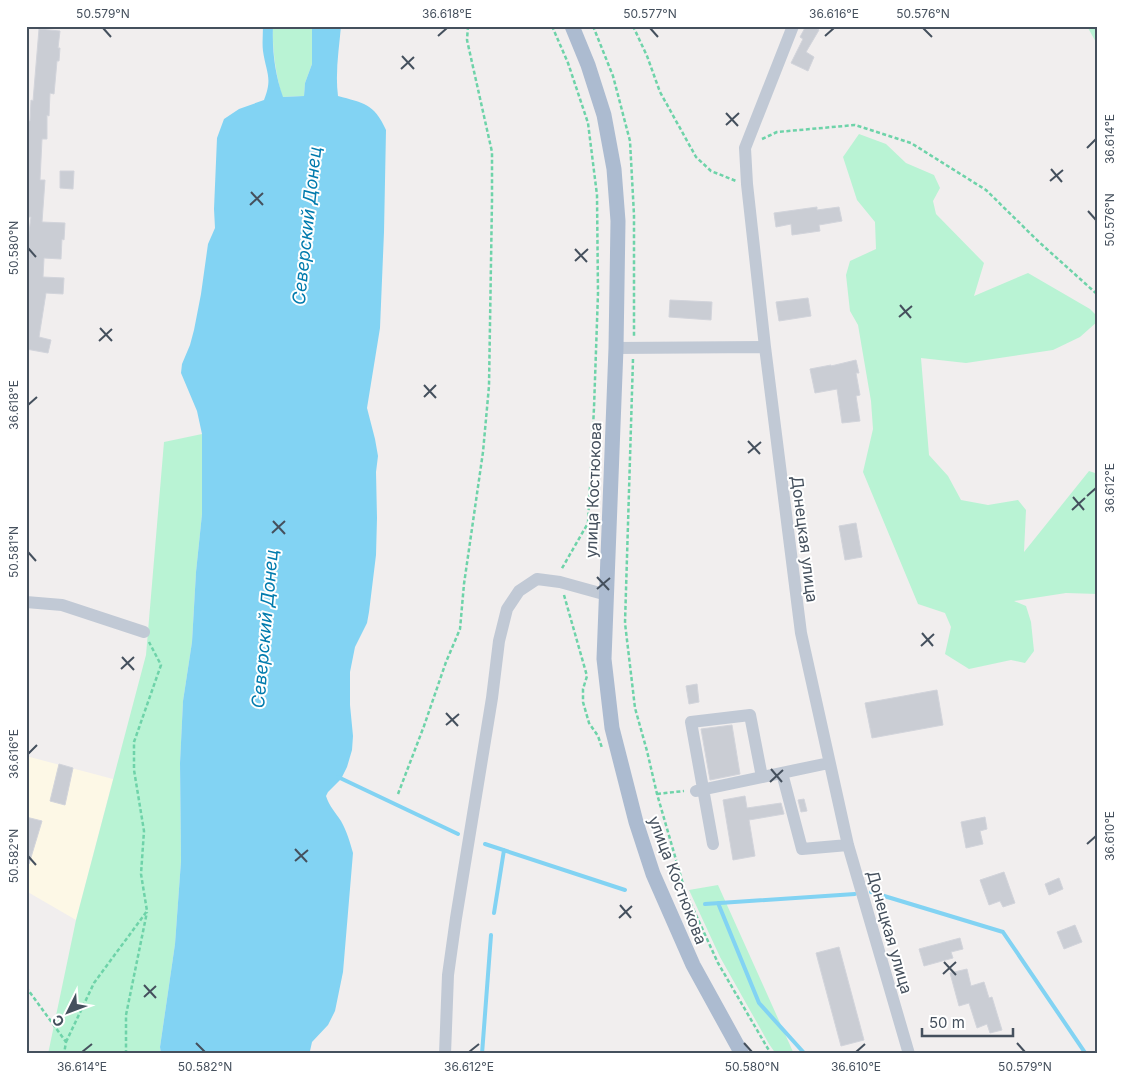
<svg xmlns="http://www.w3.org/2000/svg" width="1124" height="1080" font-family="Inter,sans-serif">
	<style>
		.commercial { fill: #fdf8e6 }
		.green { fill: #b9f3d4 }
		.water { fill: #82d3f3 }
		.lines { fill: none; stroke-linecap: round; stroke-linejoin: round }
		.stream { stroke: #82d3f3; stroke-width: 4 }
		.building { fill: #cacdd4; stroke: #d2d4db }
		.path { stroke: #6ed3a9; stroke-width: 2.5; stroke-dasharray: 4 2.5; stroke-linecap: butt }
		.minor { stroke: #c1c9d5; stroke-width: 12 }
		.major { stroke: #acbbd0; stroke-width: 15 }
		.ticks { fill: none; stroke: #45505d; stroke-width: 2 }
		.labels { text-anchor: middle; stroke-width: 4; stroke-linejoin: round; paint-order: stroke }
		.street-label { font-size: 16px; fill: #45505d; stroke: #fff }
		.water-label { font-size: 18px; font-style: italic; fill: #017bad; stroke: #fff }
		.neatline { fill: none; stroke: #45505d; stroke-width: 2 }
		.ticks-label { font-size: 12px; text-anchor: middle; fill: #45505d }
	</style>
	<rect width="100%" height="100%" fill="#f1eeee"/>
	<path class="commercial" d="M26 756 113 779 76 920 26 891Z"/>
	<path class="green" d="M273 26H312V64L305 83 304 96 282 97C276 73 272 51 273 26Z
		M1087 26H1098V46Z
		M859 134 886 144 906 163 934 175 940 188 933 201 936 214 984 263 974 296 1028 273 1090 309 1098 317V321L1080 337 1053 350 966 363 921 358 929 455 948 476 961 500 988 505 1018 500 1026 510 1024 552 1089 471 1098 474V594L1066 593 1014 601 1026 606 1031 622 1034 651 1025 663 1011 660 969 669 945 654 951 627 945 613 918 604 863 472 873 429 871 401 858 325 850 311 846 275 850 261 876 249 875 222 857 200 843 157Z
		M202 434V514L196 572 192 642 183 701 180 763 181 861 175 944 160 1047 161 1054H48L76 920 146 655 164 442Z
		M718 885 794 1054H776L769 1044 720 957 689 890Z"/>
	<path class="water" d="M263 26H273C272 51 275 74 283 97L304 96 305 83 312 64V26H341C339 49 335 73 338 96 363 103 374 103 386 130L384 232 380 328 367 408 375 439 378 456 376 472 377 518 376 555 369 612 367 623 355 647 350 672V705L353 736 352 750 347 767 341 779 328 792 326 796C329 806 336 813 341 821 347 832 350 842 353 853L343 972 335 1011 328 1025 312 1042 310 1051 311 1054H161L160 1047 175 944 181 861 180 763 183 701 192 642 196 572 202 514V434L197 411 181 373 182 364 190 345 194 330 201 294 208 244 215 228 214 209 217 138 224 119 239 109 264 100C273 78 266 72 263 51 262 43 263 34 263 26Z"/>
	<g class="lines">
		<path class="stream" d="M338 777 458 834
			M485 844 625 890
			M871 892 1003 932 1086 1054
			M718 903 759 1003 805 1054
			M705 904 855 894
			M494 913 504 850
			M482 1054 491 935"/>
	</g>
	<path class="building" d="M806 26H813L819 30 806 52 814 57 808 71 791 63 803 39 800 37Z
		M39 29 60 31 58 48H60L59 61H57L54 94 50 93 49 116 47 115V139H42L40 180H45L42 222 65 223 64 240 62 239 61 259 44 258 43 277 64 278 63 294 46 293 39 337 51 340 48 353 26 349V275L29 259H26V255L31 217H26V121H30L31 100 33 101Z
		M60 171H74L73 189 60 188Z
		M817 207V210L839 207 842 221 819 225 820 231 792 235 791 224 776 227 774 213Z
		M808 298 811 316 779 321 776 302Z
		M670 300 712 302 711 320 669 317Z
		M856 360 859 373H856L860 395 856 396 860 421 842 423 837 389 815 393 810 369 831 365V366Z
		M856 523 862 557 845 560 839 526Z
		M697 684 699 702 689 704 686 686Z
		M937 690 943 725 872 738 865 703Z
		M732 725 740 774 710 780 701 729Z
		M59 764 73 768 65 805 50 801Z
		M745 796 747 808 781 803 784 814 749 820 755 856 733 860 723 800Z
		M804 799 807 811 801 812 798 800Z
		M26 817 42 821 29 864H26Z
		M985 817 987 829 980 831 983 844 966 848 961 822Z
		M1004 872 1015 903 1003 907 1000 901 989 905 980 880Z
		M1059 878 1063 889 1049 895 1045 884Z
		M1075 925 1082 942 1064 949 1057 932Z
		M960 938 963 949 951 952 953 958 924 966 919 949Z
		M839 947 864 1040 841 1046 816 953Z
		M967 969 971 986 984 982 989 998 992 997 1002 1030 990 1033 987 1024 977 1028 969 1003 959 1006 950 973Z"/>
	<g class="lines">
		<path class="path" d="M552 26 568 63 588 123 597 195 598 293 594 408 588 523 561 570
			M593 26 613 76 630 141 634 215V336
			M633 26 647 56 660 92 696 157 711 171 736 181
			M762 139 777 132 855 125 911 143 986 190 1039 242 1098 295
			M633 359 625 623 635 708 647 751 657 794 685 891 718 963 771 1054
			M564 595 587 676 583 689V702L589 723 598 736 602 748
			M398 794 424 726 446 662 460 629 464 584 483 452 489 386 492 200V152L467 40 468 26
			M657 794 684 791
			M26 987 66 1042 64 1054
			M66 1042 94 983 147 911 141 874 144 831 134 770V742L161 665 149 642
			M126 1054V1015L147 912"/>
		<path class="minor" d="M793 26 745 148 747 184 765 347 801 633 848 845 909 1054
			M616 348 765 347
			M26 602 62 605 144 632
			M782 773 802 849 848 845
			M696 791 829 763
			M713 844 691 722 750 715 762 777
			M445 1054 448 975 456 918 492 698 499 641 507 609 519 591 537 579 560 582 607 595"/>
		<path class="major" d="M572 26 588 65 604 115 614 169 618 221 616 348 604 659 612 728 636 822 653 874 693 965 742 1054"/>
	</g>
	<path class="ticks" d="M103 28 111 37M650 28 658 37M923 28 932 37M438 36 447 28M825 36 834 28M402 56 414 69M401 69 414 57M726 113 738 126M726 125 739 113M1087 148 1096 139M1051 169 1062 182M1050 181 1063 170M251 192 263 205M250 205 263 193M1088 211 1096 220M28 248 36 257M575 249 587 262M575 261 588 249M900 305 911 318M899 317 912 306M100 328 112 341M99 341 112 329M424 385 436 398M424 397 436 385M28 405 37 397M748 441 760 454M748 453 761 442M1087 496 1096 488M1073 497 1084 510M1072 510 1085 498M273 521 285 534M272 533 285 521M28 552 36 561M597 577 609 590M597 589 610 578M922 633 933 646M921 646 934 634M122 657 134 670M121 669 134 657M446 713 458 726M446 725 459 714M28 754 37 745M771 769 782 782M770 782 783 770M1087 844 1096 836M295 849 307 862M28 856 36 865M295 861 308 850M620 905 631 918M619 918 632 906M944 962 956 975M943 974 956 962M144 985 156 998M144 997 156 986M196 1043 205 1052M744 1043 752 1052M1017 1043 1025 1052M82 1052 92 1044M469 1052 479 1044M856 1052 865 1044"/>
	<g class="labels">
		<g class="street-label">
			<text transform="translate(593 490) rotate(-88)" y="6">улица Костюкова</text>
			<text transform="translate(805 539) rotate(83)" y="6">Донецкая улица</text>
			<text transform="translate(678 880) rotate(69)" y="6">улица Костюкова</text>
			<text transform="translate(890 932) rotate(74)" y="6">Донецкая улица</text>
		</g>
		<g class="water-label">
			<text transform="translate(307 226) rotate(-84)" y="6">Северский Донец</text>
			<text transform="translate(265 629) rotate(-85)" y="6">Северский Донец</text>
		</g>
	</g>
	<rect width="1124" height="1080" fill="none" stroke="#ffffff" stroke-width="55"/>
	<g transform="translate(68 1012) rotate(228)" stroke="#ffffff" stroke-width="4" paint-order="stroke">
	<path d="M0-4L9 19L0 12L-9 19Z" fill="#45505d"/>
	<text y="-8" font-size="14" font-weight="bold" text-anchor="middle" fill="#45505d">С</text>
	</g>
	<path d="M922 1028v8h91v-8" fill="none" stroke="#45505d" stroke-width="2.5"/>
	<text x="929" y="1028" font-size="15" fill="#45505d" stroke="#ffffff" stroke-width="4" paint-order="stroke">50 m</text>
	<rect x="28" y="28" width="1068" height="1024" class="neatline"/>
	<g class="ticks-label">
		<text x="103" y="18">50.579°N</text>
		<text x="447" y="18">36.618°E</text>
		<text x="650" y="18">50.577°N</text>
		<text x="834" y="18">36.616°E</text>
		<text x="923" y="18">50.576°N</text>
		<text transform="translate(1110 139) rotate(-90)" y="4">36.614°E</text>
		<text transform="translate(1110 220) rotate(-90)" y="4">50.576°N</text>
		<text transform="translate(14 248) rotate(-90)" y="4">50.580°N</text>
		<text transform="translate(14 405) rotate(-90)" y="4">36.618°E</text>
		<text transform="translate(1110 488) rotate(-90)" y="4">36.612°E</text>
		<text transform="translate(14 552) rotate(-90)" y="4">50.581°N</text>
		<text transform="translate(14 754) rotate(-90)" y="4">36.616°E</text>
		<text transform="translate(1110 836) rotate(-90)" y="4">36.610°E</text>
		<text transform="translate(14 856) rotate(-90)" y="4">50.582°N</text>
		<text x="82" y="1071">36.614°E</text>
		<text x="205" y="1071">50.582°N</text>
		<text x="469" y="1071">36.612°E</text>
		<text x="752" y="1071">50.580°N</text>
		<text x="856" y="1071">36.610°E</text>
		<text x="1025" y="1071">50.579°N</text>
	</g>
</svg>
